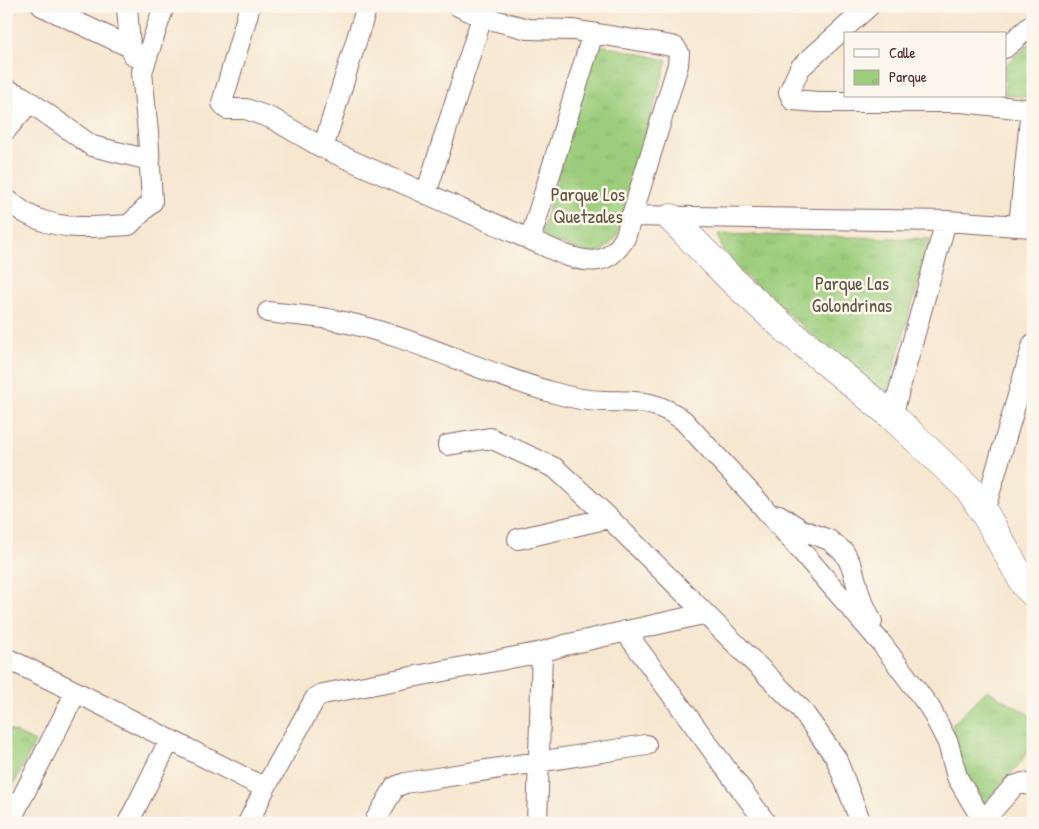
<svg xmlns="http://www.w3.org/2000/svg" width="1039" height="829" font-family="'Patrick Hand',sans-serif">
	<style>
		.park { fill: url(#park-tufts); stroke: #737654 }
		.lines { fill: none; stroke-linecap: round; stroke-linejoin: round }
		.street-casing { stroke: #866565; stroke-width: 22 }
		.secondary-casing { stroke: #866565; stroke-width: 29 }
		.street { stroke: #fff; stroke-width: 20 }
		.secondary { stroke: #fff; stroke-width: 28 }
		.labels { text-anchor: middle; stroke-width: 5; stroke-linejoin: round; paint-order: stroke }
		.park-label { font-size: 19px; fill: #635343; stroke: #fbf7ec }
	</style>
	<defs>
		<pattern id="park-tufts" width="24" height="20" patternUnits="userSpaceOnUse" patternTransform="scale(1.25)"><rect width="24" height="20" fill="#9ccd7c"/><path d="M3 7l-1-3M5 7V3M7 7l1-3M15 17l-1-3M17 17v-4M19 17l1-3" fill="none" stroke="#88b06b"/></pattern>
	</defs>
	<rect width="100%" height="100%" fill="#fbf7ec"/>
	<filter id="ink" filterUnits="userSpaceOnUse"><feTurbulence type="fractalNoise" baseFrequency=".02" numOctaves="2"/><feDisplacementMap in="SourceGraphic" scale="10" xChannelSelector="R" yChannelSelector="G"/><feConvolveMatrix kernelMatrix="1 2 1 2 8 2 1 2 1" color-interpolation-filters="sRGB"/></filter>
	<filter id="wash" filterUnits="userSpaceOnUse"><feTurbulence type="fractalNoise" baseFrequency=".0096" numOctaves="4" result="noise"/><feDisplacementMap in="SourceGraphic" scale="20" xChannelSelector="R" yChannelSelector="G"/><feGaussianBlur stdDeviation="1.12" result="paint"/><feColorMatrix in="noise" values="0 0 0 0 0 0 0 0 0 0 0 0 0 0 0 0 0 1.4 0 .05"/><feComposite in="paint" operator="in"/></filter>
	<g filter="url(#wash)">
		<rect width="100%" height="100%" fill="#f6e7d0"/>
		<path class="park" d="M1033 41V98L1005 95V65Z
			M597 44 667 60 618 233C603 256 596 256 571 247 561 244 550 241 540 237Z
			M718 234 931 239 885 399 738 270 723 251Z
			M987 690 1033 717V741L1021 762 984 804 965 777 952 725Z
			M6 728 35 742 6 800Z"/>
	</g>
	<g filter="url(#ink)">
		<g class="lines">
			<defs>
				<path id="street" d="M42 6 130 47
					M127 6 130 47 134 56
					M250 6 222 103 227 109H246L273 119 323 148 565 255C591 264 609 265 625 238L678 65 679 53 675 47 666 45 573 30 528 29 482 17 458 6
					M869 6 800 68 789 92 793 100 818 102H962L1033 110
					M1005 48 1033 24
					M6 89 23 97 92 146 150 160
					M6 130 30 102
					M323 148 367 6
					M426 194 482 17
					M6 199C12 203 19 209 25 213 59 232 93 227 129 225L152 202 148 133 142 72 164 6
					M631 216 946 221 1033 227
					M1019 225 1031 110
					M530 240 593 33
					M268 312C291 315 316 316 339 321 412 336 480 372 551 392 568 397 586 401 604 401 637 402 654 399 683 420L757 500 882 644 930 708 948 743 957 777 984 823
					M892 416 946 221
					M448 445 490 438 555 468 604 513 801 709 836 758 861 823
					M984 512 1033 344
					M779 515 800 529 829 540 844 552 852 567 860 596 872 622
					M518 539 609 518
					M625 631 766 823
					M6 658 76 692 265 788
					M376 819 395 787 405 783 646 745
					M983 821 1014 786 1023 783 1033 786
					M9 823 76 692
					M128 823 169 741
					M248 823 265 788 316 697 323 694 542 652 565 645 703 614
					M537 823 542 652"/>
				<path id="secondary" d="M671 218 732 280 787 330 892 416 969 489 984 512 1025 585 1033 593"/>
			</defs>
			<use href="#street" class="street-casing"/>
			<use href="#secondary" class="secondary-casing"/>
			<use href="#street" class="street"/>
			<use href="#secondary" class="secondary"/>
		</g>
	</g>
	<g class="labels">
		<g class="park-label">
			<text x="588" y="201">Parque Los<tspan x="588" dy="22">Quetzales</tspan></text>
			<text x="852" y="290">Parque Las<tspan x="852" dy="22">Golondrinas</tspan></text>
		</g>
	</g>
	<rect width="1039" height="829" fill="none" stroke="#fbf7ec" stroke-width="25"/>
	<rect x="844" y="32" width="162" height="65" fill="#fbf7ec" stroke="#b4a19f"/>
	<rect x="854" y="49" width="25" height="8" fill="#ffffff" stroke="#b4a19f"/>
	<text x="889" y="58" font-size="15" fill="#4a1f2b">Calle</text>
	<rect x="854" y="70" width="25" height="15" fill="url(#park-tufts)" stroke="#b4a19f"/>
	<text x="889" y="82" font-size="15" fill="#4a1f2b">Parque</text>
</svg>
